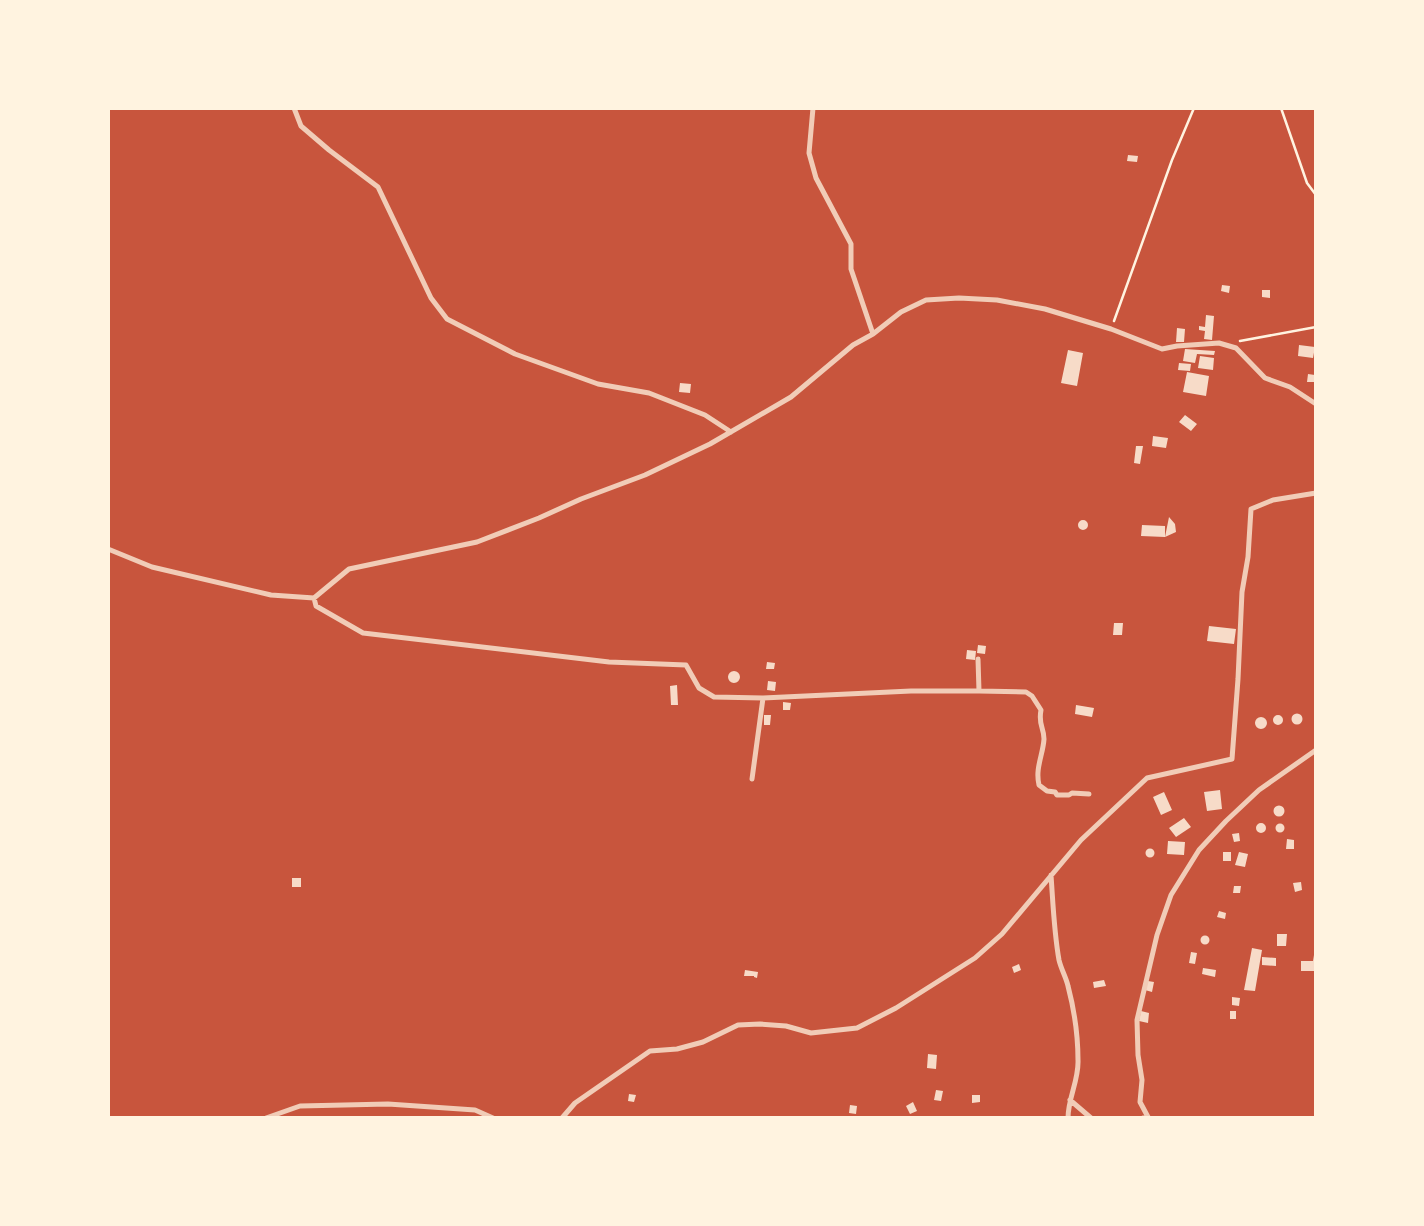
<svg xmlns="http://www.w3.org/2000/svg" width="1424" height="1226" font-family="Ubuntu,sans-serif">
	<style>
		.building { fill: #f7dbc8 }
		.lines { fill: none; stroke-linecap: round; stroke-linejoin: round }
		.path { stroke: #fff3e0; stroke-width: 2.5 }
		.minor { stroke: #f1ccb7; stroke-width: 5 }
	</style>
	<rect width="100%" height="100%" fill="#c8553d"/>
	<path class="building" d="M1128 155 1138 156 1137 162 1127 161Z
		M1222 285 1230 286 1229 293 1221 291Z
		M1262 290H1270V298L1262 297Z
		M1206 315 1214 316 1212 340 1204 339 1205 331 1199 330V326L1205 327Z
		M1177 328 1185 329 1184 342H1176Z
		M1299 345 1315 347 1313 358 1298 356Z
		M1185 349 1215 351 1214 355 1197 354 1195 363 1183 361Z
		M1068 350 1083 353 1077 386 1061 383Z
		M1200 356 1214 358 1213 370 1198 368Z
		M1179 363 1191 364 1190 371 1178 370Z
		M1187 372 1209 376 1206 396 1183 392Z
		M1308 374 1315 375 1314 382H1307Z
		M680 383 691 384 690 393 679 392Z
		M1185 415 1197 424 1191 431 1179 422Z
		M1153 436 1168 438 1166 448 1152 446Z
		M1136 446H1143L1140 464 1134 463Z
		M1169 517 1175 524 1176 532 1165 537 1141 536 1142 525 1165 526V537Z
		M1078 525a5 5 0 1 1 10 0a5 5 0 1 1-10 0Z
		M1114 623H1123L1122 635H1113Z
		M1209 626 1236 629 1234 644 1207 641Z
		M978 645 986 646 985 654 977 653Z
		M967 650 976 651 975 660 966 659Z
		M767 662 775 663 774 669H766Z
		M728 677a6 6 0 1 1 12 0a6 6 0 1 1-12 0Z
		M768 681 776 682 775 691 767 690Z
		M677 685 678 705H671L670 686Z
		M783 702 791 703 790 710H783Z
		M1076 705 1094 708 1092 717 1075 714Z
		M1291.5 719a5.5 5.5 0 1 1 11 0a5.5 5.5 0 1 1-11 0Z
		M1273 720a5 5 0 1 1 10 0a5 5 0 1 1-10 0Z
		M764 715H771L770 725H764Z
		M1255 723a6 6 0 1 1 12 0a6 6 0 1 1-12 0Z
		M1220 790 1222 809 1207 811 1204 792Z
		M1164 792 1172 810 1161 815 1153 797Z
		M1273.5 811a5.5 5.5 0 1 1 11 0a5.5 5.5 0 1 1-11 0Z
		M1184 818 1191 827 1176 837 1169 828Z
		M1256 828a5 5 0 1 1 10 0a5 5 0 1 1-10 0Z
		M1275.5 828a4.5 4.5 0 1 1 9 0a4.5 4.5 0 1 1-9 0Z
		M1239 833 1240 841 1234 842 1232 834Z
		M1287 839 1294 840V849H1286Z
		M1168 841 1185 842 1184 855 1167 854Z
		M1145.5 853a4.5 4.5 0 1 1 9 0a4.5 4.5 0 1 1-9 0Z
		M1223 852H1231V861H1223Z
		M1239 852 1248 854 1245 867 1235 865Z
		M292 878H301V887H292Z
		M1301 882 1302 890 1295 892 1293 883Z
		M1234 886H1241L1240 893H1233Z
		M1219 911 1226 913 1225 919 1217 917Z
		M1277 934H1287L1286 946H1277Z
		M1200.5 940a4.5 4.5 0 1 1 9 0a4.5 4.5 0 1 1-9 0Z
		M1252 948 1262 950 1255 991 1244 990Z
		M1191 952 1197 953 1195 964 1189 963Z
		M1314 955 1316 956 1314 971H1301V961H1313Z
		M1262 957 1276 958V966L1262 965Z
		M1019 964 1021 970 1014 973 1012 967Z
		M1203 968 1216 970 1215 977 1202 974Z
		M745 970 758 972 757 978 754 977V976H744Z
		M1104 980 1106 986 1094 988 1093 982Z
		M1148 981 1154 982 1152 992 1145 990Z
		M1232 997 1240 998 1239 1006 1232 1005Z
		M1141 1011 1149 1013 1148 1023 1139 1021Z
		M1230 1011H1236V1019H1230Z
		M928 1054 937 1055 936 1069 927 1068Z
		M936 1090 943 1091 941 1101 934 1100Z
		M629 1094 636 1095 634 1102 628 1101Z
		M972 1095H980V1102L972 1103Z
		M913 1102 917 1111 910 1114 906 1106Z
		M850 1105 857 1106 856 1114 849 1113Z"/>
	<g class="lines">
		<path class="path" d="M1281 108 1307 183 1316 195
			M1114 321 1172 160 1194 108
			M1240 341 1316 327"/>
		<path class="minor" d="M294 108 301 126 329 150 378 187 431 298 447 319 515 354 598 384 649 393 705 415 731 432
			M813 108 809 153 816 178 851 244V269L873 334
			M108 549 152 567 271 595 314 598 349 569 477 542 539 518 581 499 645 475 710 444 791 397 853 345 873 334 901 312 926 300 959 298 997 300 1045 309 1111 329 1162 349 1177 346 1219 343 1236 348 1265 378 1290 387 1316 404
			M314 598 316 606 363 633 609 662 686 665 699 688 714 697 763 698 911 691H979L1026 692 1032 696 1041 710C1038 725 1044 727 1044 739 1043 755 1035 768 1039 785L1047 791 1055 792 1057 795H1069L1072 793 1089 794
			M978 659 979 691
			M752 779 763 698
			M1051 875C1053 903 1054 932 1059 960 1061 969 1066 977 1068 986 1074 1009 1078 1035 1078 1060 1079 1080 1068 1098 1068 1118
			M1070 1100 1091 1118
			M266 1118 300 1106 388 1104 475 1110 493 1118
			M562 1118 575 1103 650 1051 677 1049 703 1042 738 1025 760 1024 786 1026 811 1033 857 1028 896 1008 975 958 1002 934 1081 840 1147 778 1232 759 1238 679 1242 592 1248 557 1251 509 1273 500 1316 493
			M1143 1118 1148 1117 1140 1102 1142 1080 1138 1055 1137 1020 1157 935 1171 895 1199 850 1226 821 1259 790 1316 750"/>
	</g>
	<rect width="1424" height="1226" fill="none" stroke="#fff3e0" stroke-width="220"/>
</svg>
